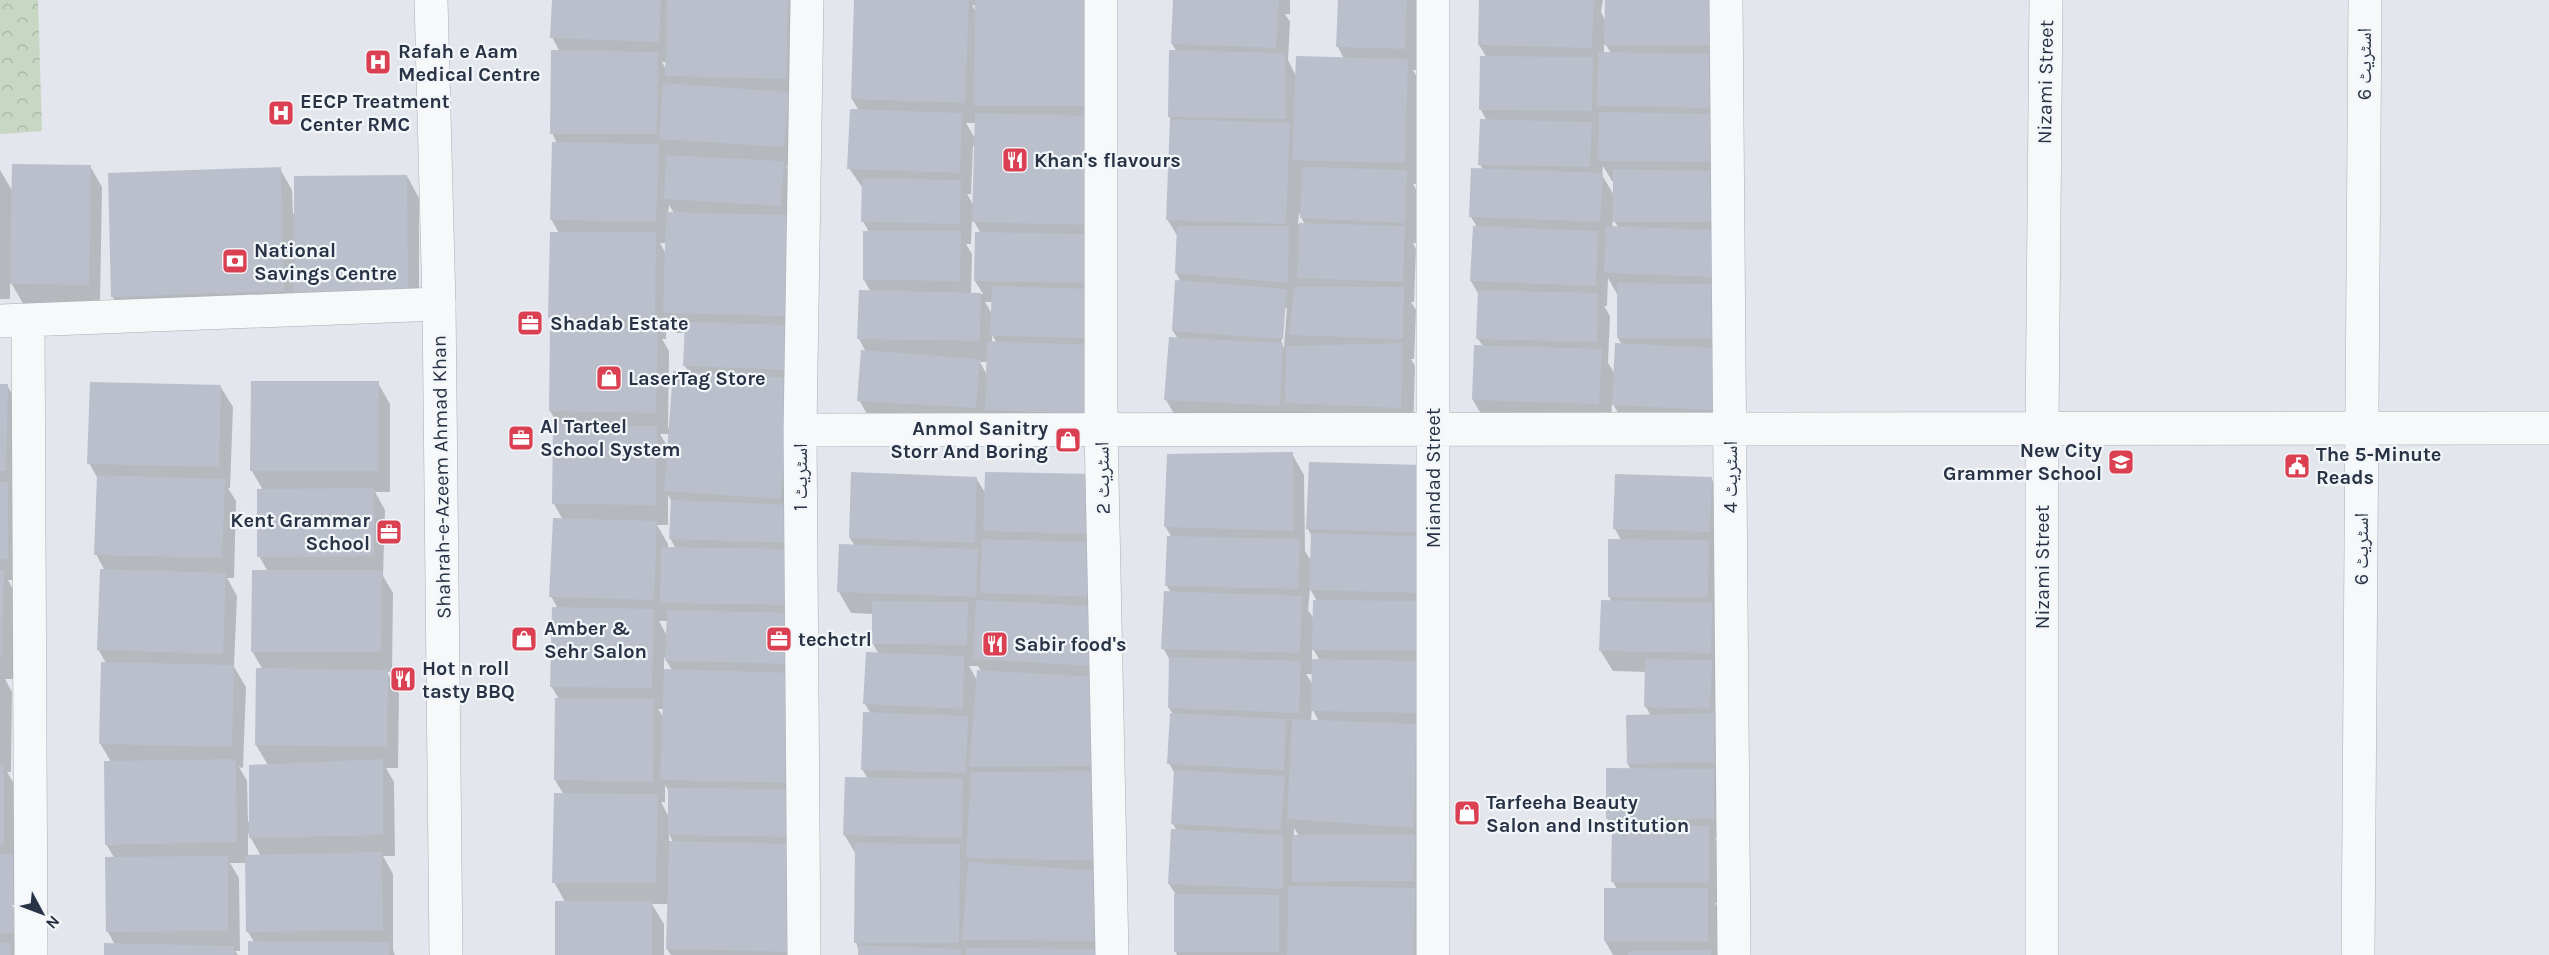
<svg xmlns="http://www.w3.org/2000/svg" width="2549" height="955" font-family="Karla,'Noto Naskh Arabic',sans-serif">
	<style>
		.park { fill: url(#park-crowns) }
		.shadow { fill: #0003; fill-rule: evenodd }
		.building { fill: #babfcb }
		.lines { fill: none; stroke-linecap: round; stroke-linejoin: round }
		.minor-casing { stroke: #a7adb7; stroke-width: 34 }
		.tertiary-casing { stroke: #a7adb7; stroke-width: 34 }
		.minor { stroke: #f6f8fa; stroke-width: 33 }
		.tertiary { stroke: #f6f8fa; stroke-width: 33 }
		.labels { text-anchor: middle; stroke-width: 4.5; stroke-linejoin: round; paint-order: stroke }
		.poi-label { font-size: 20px; font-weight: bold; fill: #293346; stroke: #f3f6f9; text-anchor: start }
		.street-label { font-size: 20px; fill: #293346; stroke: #f3f6f9 }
	</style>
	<defs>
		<pattern id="park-crowns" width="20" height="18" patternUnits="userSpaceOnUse" patternTransform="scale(1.5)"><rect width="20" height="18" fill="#c8d7c4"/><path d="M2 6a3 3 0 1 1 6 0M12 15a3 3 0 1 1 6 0" fill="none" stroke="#acb9aa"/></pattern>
	</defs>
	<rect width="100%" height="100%" fill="#e3e6ec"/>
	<path class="park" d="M0 0H38L42 131 0 134Z"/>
	<path class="shadow" d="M553 0H800L796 168 786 167 796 183 803 955H671L667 949 669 904H652L664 924V955H557L565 902 554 882 564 795 555 780 559 699 551 686 558 609 551 596 563 520 554 504 560 427 550 411 556 328 550 317 559 233 551 219 557 143 552 133 560 52 552 37ZM662 62H667V71ZM669 205 674 213H668ZM660 243H667L666 254ZM666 316 676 333H686L685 366 689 373 670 428H668L669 351 662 339H666ZM660 434H670L669 449ZM668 495 672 502 670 538 676 549H668V544L657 525H668ZM659 621H668L667 636ZM664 657 672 670H664ZM658 709H664V718ZM665 785 670 793 669 817 661 802H665ZM669 834 673 842H669Z
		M855 0H1104L1100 434 871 421 859 400 866 352 859 339 871 292 864 280 869 232 863 221 864 190 849 168 859 111 852 99ZM972 5 977 6V14ZM966 123H977L976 140ZM973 146H976L974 206 967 194H971ZM972 218 981 234 975 281 983 294H971L972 254 966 244H971ZM985 302H993V316ZM992 335 997 343H992ZM980 362H988L987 375Z
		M1175 0H1290V14H1285L1290 22 1288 60 1296 76 1344 59 1338 47 1339 0H1419L1416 70H1413L1420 82 1416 184H1413L1418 193 1416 243H1413L1416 249 1414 302H1411L1416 310 1414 359H1411L1415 366 1413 429 1299 424 1292 412 1291 427 1178 421 1166 400 1178 339 1173 331 1181 282 1176 273 1178 237 1167 219 1171 120 1169 116 1177 52 1172 44ZM1299 213 1305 225 1298 224ZM1284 308H1287L1284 347H1281Z
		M1481 0H1603L1601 12 1606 22V0H1728L1724 431 1625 426 1612 402 1611 425 1485 421 1473 400 1483 346 1478 339 1479 295 1471 281 1477 227 1471 217 1483 170 1480 164 1487 121 1481 110 1487 58 1479 45ZM1604 42 1611 53H1604ZM1603 166 1612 181H1615V197L1602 175ZM1613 219 1618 227H1612ZM1608 278 1617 294 1618 338 1622 345 1615 374 1608 363 1610 316 1604 306H1607Z
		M90 166 102 187 100 305H24L10 281V299H0V170L13 192Z
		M280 169 292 190 293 214 407 176 419 198V314L295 311 125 317 112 296Z
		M378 383 390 404V492H375L385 510 383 576 393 593 392 672H387L399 693 398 768H386L394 782 395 856H383L393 874V950L395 955H250L254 942 248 932 247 863H230L239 878 240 951H235L238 955H106L115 945 108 932 107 859H115L106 844 111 762 100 743 106 663 98 649 105 571 96 554 98 479 89 463 220 386 233 407 230 488H228L236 501 234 578H227L237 596 234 667 246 687 243 768 239 767 247 781 248 822H250L268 765 256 745 263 670 252 651 268 572 259 556 263 490 252 471ZM248 833 261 856H248Z
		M0 385H7L19 406 18 491H12L19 504V580H8L15 593 13 679H5L12 692 11 772H7L16 787 17 955H0Z
		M1292 454 1304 475 1305 551 1312 562V537L1308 529 1420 466 1426 955H1177L1176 952V895L1169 884 1172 831H1177L1173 824 1176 776 1169 763 1173 714 1169 708 1171 662 1163 648 1171 593 1167 586 1172 538 1165 526ZM1310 589 1317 601 1314 619 1308 610ZM1312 647 1320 661 1312 660ZM1306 674H1313V685ZM1312 708 1319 722H1311ZM1294 828 1299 836H1294Z
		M1093 476 1110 955H860L856 942 857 856 844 834 868 779 862 769 871 714 865 704 879 654 873 644V614L851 613 839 592 855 546 850 538 976 478 986 494ZM969 666H978L982 672 978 682Z
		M1711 478 1723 499 1725 839H1715L1721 849 1720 903H1715L1720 911V955H1613L1605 941 1617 889 1613 882V829L1607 818 1608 770H1631L1628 764 1651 716 1646 707 1647 672 1613 671 1600 650 1612 602 1609 596 1621 540 1615 529Z"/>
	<path class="building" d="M552 0H661L659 42 550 38Z
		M667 0H788L786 79 665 76Z
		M854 0H969L965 103 851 99Z
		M975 0H1094L1093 106H974Z
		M1173 0H1279L1276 48 1171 44Z
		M1338 0H1407L1405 49 1336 47Z
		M1479 0H1594L1592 48 1478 45Z
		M1605 0H1718V45H1604Z
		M551 50 658 52 657 134H550Z
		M1169 50 1285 53 1286 119 1168 117Z
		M1598 52 1718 54 1717 108 1597 106Z
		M1296 56 1408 59 1405 163 1292 160Z
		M1480 56 1593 57 1592 111 1479 110Z
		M663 83 789 92 784 147 659 139Z
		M850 109 962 113 960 173 847 169Z
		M1599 112 1719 114 1718 162 1598 161Z
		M975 113 1094 116 1089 225 972 222Z
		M1170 119 1290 123 1286 224 1166 220Z
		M1480 119 1592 122 1590 167 1478 165Z
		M552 142 659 144 656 222 550 220Z
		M666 155 784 161 781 206 664 199Z
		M12 164 91 165 89 285 10 284Z
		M281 167 284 291 111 297 108 173Z
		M1302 167 1407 170 1405 223 1300 218Z
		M1471 168 1603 173 1600 222 1469 217Z
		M1613 169 1713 171 1714 222H1613Z
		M407 175 408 293 294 294V176Z
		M862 178 961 180 960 224 861 222Z
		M666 212 789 215 785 316 663 313Z
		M1299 223 1405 226 1403 282 1297 278Z
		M1177 226H1289L1288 283 1175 273Z
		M1473 226 1598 231 1596 286 1470 281Z
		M1606 226 1715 230 1712 277 1604 273Z
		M863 231H961L960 281 863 280Z
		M550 232H656L655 318H548Z
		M975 232 1093 234 1092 283 974 281Z
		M1175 280 1287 289 1283 339 1172 331Z
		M1617 283 1717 284 1716 339 1617 338Z
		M992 286 1094 289 1093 338 990 336Z
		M1294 287H1404L1403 339 1289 335Z
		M859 290 981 293 980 341 857 339Z
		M1478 290 1598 293 1597 342 1476 339Z
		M685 322 789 325 787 370 683 366Z
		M550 327 658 329 656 413 549 411Z
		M1169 337 1283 343 1280 406 1164 400Z
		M987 341 1092 345 1089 414 985 410Z
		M1403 343 1401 408 1285 403 1286 346Z
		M1615 343 1715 348 1713 410 1612 405Z
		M1474 345 1602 349 1599 404 1472 400Z
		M861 350 980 359 976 408 857 401Z
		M673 371 789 378 781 499 664 491Z
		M251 381H379L378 471H250Z
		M90 382 221 385 219 467 87 464Z
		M0 384H8L6 471H0Z
		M553 425 657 426 656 505 552 504Z
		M1293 452 1294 531 1164 527 1167 454Z
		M1309 462 1421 465 1419 533 1306 529Z
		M851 472 977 477 975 543 849 538Z
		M985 472 1094 474 1092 534 983 531Z
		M1615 474 1712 477 1710 532 1613 529Z
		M97 475 225 479 222 558 94 555Z
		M0 482H8V559H0Z
		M374 488V556L257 557V489Z
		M671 500 793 505 791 543 669 539Z
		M553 518 657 521 654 600 549 597Z
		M1311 533 1422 536 1420 593 1309 590Z
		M1167 536 1300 539 1298 589 1165 586Z
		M982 539 1095 542 1094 597 980 593Z
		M1608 539 1709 540 1708 597H1608Z
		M839 544 978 549 976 597 837 592Z
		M661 547 794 549 793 605 660 603Z
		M100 569 226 573 223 654 97 650Z
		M0 570H4L2 657H0Z
		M252 570H382L381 652H251Z
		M1164 591 1302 596 1300 653 1161 649Z
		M976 600 1094 606 1091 666 973 659Z
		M1313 600 1419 601 1418 651 1312 650Z
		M1601 600 1712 603 1711 653 1599 651Z
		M872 601 968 602 967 645 872 644Z
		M552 607 654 609 652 688 550 687Z
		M667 610 794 613 792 664 665 661Z
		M866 652 964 656 963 709 863 704Z
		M1169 657 1301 661 1299 713 1168 708Z
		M1312 659 1417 661 1416 713 1311 711Z
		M1645 659 1712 660 1710 709 1644 707Z
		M101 662 234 665 232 747 99 744Z
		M256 668 388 670 387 747 255 745Z
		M664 669 795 673 791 783 660 780Z
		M977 670 1095 677 1098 766 969 767Z
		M555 698 654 699 653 782 554 780Z
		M863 712 968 716 966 773 861 770Z
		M1170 713 1286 719 1284 770 1167 764Z
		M1714 713V762L1627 764 1626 715Z
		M1292 719 1416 724 1414 828 1287 819Z
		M236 759 237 842 105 845 104 761Z
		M383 759V835L249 838V765Z
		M0 765H4V845H0Z
		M1606 768 1714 769V819L1606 818Z
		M1174 770 1285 776 1281 830 1171 824Z
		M1099 771 1101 861 966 858 971 772Z
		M845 777 963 779 962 838 843 835Z
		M668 788 792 789 791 837 668 835Z
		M554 793 658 794 656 883H552Z
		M1612 825 1709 826V883L1611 882Z
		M1171 829 1283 835V889L1168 884Z
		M1292 835H1415L1414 881 1292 882Z
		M669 841 794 844 791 952 666 949Z
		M855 843 960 844 959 943H854Z
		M382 852 383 930 246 932 245 855Z
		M0 854 14 855 15 933H0Z
		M228 856V931L106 932 105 857Z
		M968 862 1101 871 1099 941 962 940Z
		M1288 886 1415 888 1414 955H1287Z
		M1604 888H1708V942L1604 941Z
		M1174 894 1279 895V952H1174Z
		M555 901H652V955H555Z
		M248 941 390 942 389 955H248Z
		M0 943H12L11 955H0Z
		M104 943 234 946V955H104Z
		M859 945 961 949V955H858Z
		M966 948 1104 949V955H966Z
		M1711 950V955H1628V951Z"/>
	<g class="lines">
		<defs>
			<path id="minor" d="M1101 0V430L1112 955
				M1433 0V955
				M1726 0 1734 955
				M28 320 31 955
				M0 321 439 304
				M800 430 2549 428
				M804 955 800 430 807 0
				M2042 955V428L2046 0
				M2358 955 2365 0"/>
			<path id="tertiary" d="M431 0 439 304 446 955"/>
		</defs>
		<use href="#minor" class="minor-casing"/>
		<use href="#tertiary" class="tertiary-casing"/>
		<use href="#minor" class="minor"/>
		<use href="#tertiary" class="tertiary"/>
	</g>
	<defs>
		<symbol id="hospital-square" viewBox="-11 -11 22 22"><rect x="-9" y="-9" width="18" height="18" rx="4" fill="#da4052" stroke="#f3f6f9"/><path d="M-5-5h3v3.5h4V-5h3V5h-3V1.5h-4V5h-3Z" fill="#fff"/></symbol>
		<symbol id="restaurant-square" viewBox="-11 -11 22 22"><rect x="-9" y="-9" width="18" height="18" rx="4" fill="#da4052" stroke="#f3f6f9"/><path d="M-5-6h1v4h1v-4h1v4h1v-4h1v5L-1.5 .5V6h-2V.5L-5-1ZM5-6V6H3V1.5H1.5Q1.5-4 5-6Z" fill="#fff"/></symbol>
		<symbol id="bank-square" viewBox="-11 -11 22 22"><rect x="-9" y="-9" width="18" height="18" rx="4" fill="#da4052" stroke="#f3f6f9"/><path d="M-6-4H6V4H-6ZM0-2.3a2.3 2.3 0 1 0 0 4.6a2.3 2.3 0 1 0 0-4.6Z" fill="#fff"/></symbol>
		<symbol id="office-square" viewBox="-11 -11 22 22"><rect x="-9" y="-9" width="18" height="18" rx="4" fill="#da4052" stroke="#f3f6f9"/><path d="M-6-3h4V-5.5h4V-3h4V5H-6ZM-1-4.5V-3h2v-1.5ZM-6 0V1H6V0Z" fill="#fff"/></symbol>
		<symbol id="shop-square" viewBox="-11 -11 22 22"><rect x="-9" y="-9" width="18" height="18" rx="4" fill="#da4052" stroke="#f3f6f9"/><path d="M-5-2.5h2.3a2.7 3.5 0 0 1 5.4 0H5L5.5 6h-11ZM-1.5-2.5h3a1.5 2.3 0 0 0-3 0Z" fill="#fff"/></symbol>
		<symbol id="school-square" viewBox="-11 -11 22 22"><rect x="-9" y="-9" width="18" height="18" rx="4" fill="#da4052" stroke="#f3f6f9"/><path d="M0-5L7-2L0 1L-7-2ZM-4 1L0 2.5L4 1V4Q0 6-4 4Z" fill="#fff"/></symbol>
		<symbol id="civic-square" viewBox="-11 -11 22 22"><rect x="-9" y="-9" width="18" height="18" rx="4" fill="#da4052" stroke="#f3f6f9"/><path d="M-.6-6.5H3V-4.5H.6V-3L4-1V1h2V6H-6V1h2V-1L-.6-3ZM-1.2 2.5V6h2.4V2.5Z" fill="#fff"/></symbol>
	</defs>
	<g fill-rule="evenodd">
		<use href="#hospital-square" x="363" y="47" width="30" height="30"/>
		<use href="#hospital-square" x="266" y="98" width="30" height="30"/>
		<use href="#restaurant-square" x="1000" y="145" width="30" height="30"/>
		<use href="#bank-square" x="220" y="246" width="30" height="30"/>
		<use href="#office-square" x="515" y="308" width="30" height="30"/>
		<use href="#shop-square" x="594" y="363" width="30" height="30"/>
		<use href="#office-square" x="506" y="423" width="30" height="30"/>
		<use href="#shop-square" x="1053" y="425" width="30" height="30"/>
		<use href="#school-square" x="2106" y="447" width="30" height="30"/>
		<use href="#civic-square" x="2282" y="451" width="30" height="30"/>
		<use href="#office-square" x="374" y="517" width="30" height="30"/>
		<use href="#shop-square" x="509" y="624" width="30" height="30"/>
		<use href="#office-square" x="764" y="624" width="30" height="30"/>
		<use href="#restaurant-square" x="980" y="629" width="30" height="30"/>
		<use href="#restaurant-square" x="388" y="664" width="30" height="30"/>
		<use href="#shop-square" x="1452" y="798" width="30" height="30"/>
	</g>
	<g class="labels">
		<g class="poi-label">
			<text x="398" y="58">Rafah e Aam<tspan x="398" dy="23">Medical Centre</tspan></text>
			<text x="300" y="108">EECP Treatment<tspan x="300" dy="23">Center RMC</tspan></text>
			<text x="1034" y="167">Khan's flavours</text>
			<text x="254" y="257">National<tspan x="254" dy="23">Savings Centre</tspan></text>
			<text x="550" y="330">Shadab Estate</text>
			<text x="628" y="385">LaserTag Store</text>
			<text x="540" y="433">Al Tarteel<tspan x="540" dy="23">School System</tspan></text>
			<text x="1048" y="435" text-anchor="end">Anmol Sanitry<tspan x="1048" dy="23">Storr And Boring</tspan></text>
			<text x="2102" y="457" text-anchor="end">New City<tspan x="2102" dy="23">Grammer School</tspan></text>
			<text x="2316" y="461">The 5-Minute<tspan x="2316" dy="23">Reads</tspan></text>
			<text x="370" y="527" text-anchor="end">Kent Grammar<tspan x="370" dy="23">School</tspan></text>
			<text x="544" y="635">Amber &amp;<tspan x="544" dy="23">Sehr Salon</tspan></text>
			<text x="798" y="646">techctrl</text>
			<text x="1014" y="651">Sabir food's</text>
			<text x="422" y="675">Hot n roll<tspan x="422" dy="23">tasty BBQ</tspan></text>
			<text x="1486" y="809">Tarfeeha Beauty<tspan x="1486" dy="23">Salon and Institution</tspan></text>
		</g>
		<g class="street-label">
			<text transform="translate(2364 64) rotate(-90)" y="7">اسٹریٹ 6</text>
			<text transform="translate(2045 82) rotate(-89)" y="7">Nizami Street</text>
			<text transform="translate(441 477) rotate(-91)" y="7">Shahrah-e-Azeem Ahmad Khan</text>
			<text transform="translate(800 477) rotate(-90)" y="7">اسٹریٹ 1</text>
			<text transform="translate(1730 477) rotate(-90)" y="7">اسٹریٹ 4</text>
			<text transform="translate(1102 478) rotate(-91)" y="7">اسٹریٹ 2</text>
			<text transform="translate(1433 478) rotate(-90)" y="7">Miandad Street</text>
			<text transform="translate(2361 549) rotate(-90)" y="7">اسٹریٹ 6</text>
			<text transform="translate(2042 567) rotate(-90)" y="7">Nizami Street</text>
		</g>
	</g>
	<g transform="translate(42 913) rotate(131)" stroke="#f3f6f9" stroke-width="4.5" paint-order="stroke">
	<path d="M0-4.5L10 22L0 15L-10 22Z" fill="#293346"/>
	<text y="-9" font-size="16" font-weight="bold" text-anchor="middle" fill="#293346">N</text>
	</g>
</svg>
